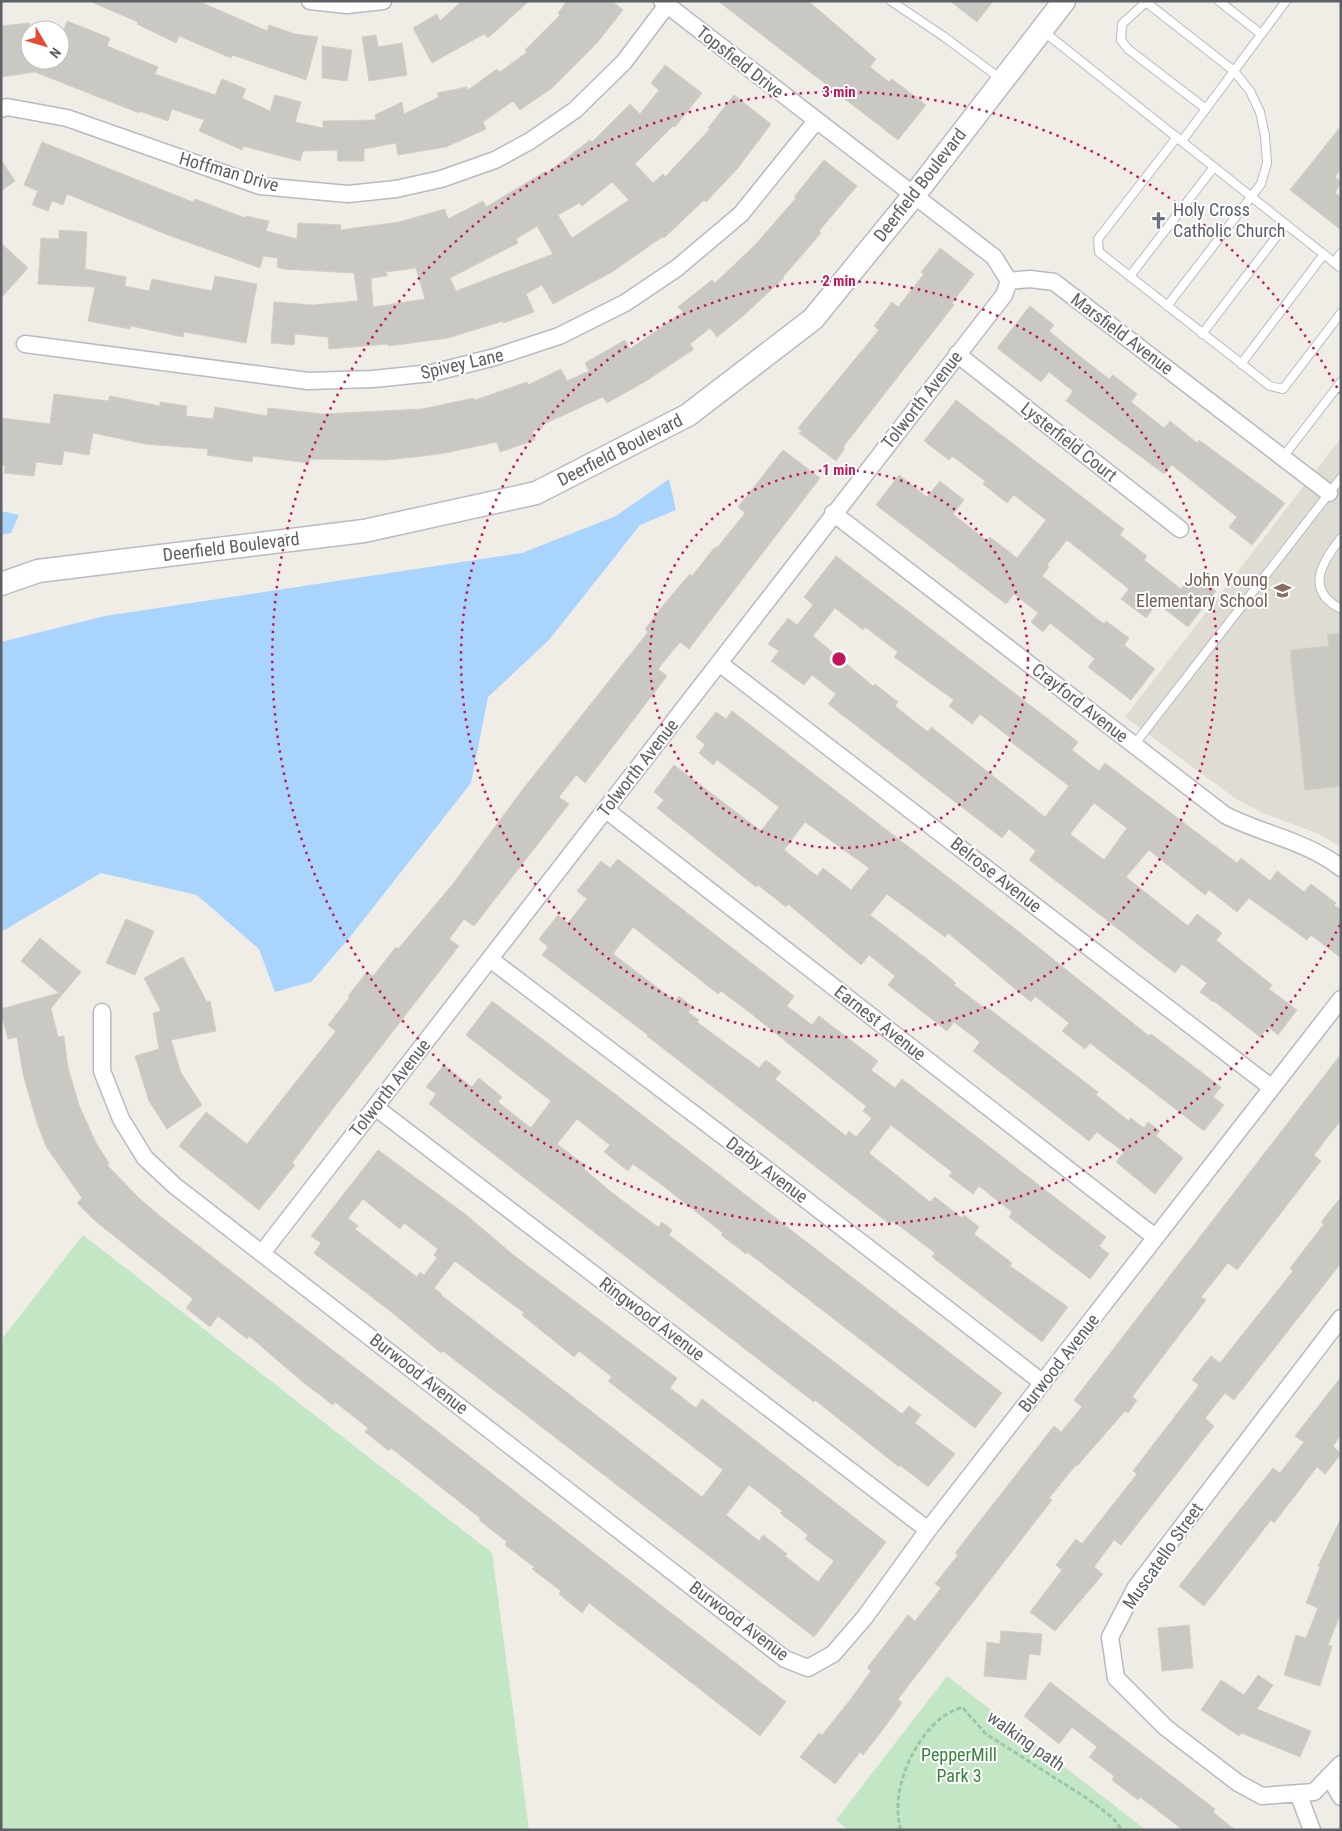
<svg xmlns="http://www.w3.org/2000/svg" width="1342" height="1831" font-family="'Roboto Condensed',sans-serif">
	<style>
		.education { fill: #dfdcd4 }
		.green { fill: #c3e6c4 }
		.water { fill: #a8d4fd }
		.building { fill: #cac8c2; stroke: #d4cfc4; fill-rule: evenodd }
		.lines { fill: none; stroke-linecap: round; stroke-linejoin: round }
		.lane-casing { stroke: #b8babf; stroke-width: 10 }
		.street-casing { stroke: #b8babf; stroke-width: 19 }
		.secondary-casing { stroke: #b9bbc1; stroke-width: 25 }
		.path { stroke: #9cc6aa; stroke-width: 3; stroke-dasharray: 5 2.5; stroke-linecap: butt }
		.lane { stroke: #fff; stroke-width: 8 }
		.street { stroke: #fff; stroke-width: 16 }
		.secondary { stroke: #fff; stroke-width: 22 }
		.ring { fill: none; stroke: #c2185b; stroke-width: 2.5; stroke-dasharray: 2.5 5 }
		.labels { text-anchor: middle; stroke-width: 4; stroke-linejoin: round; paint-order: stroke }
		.street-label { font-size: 18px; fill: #5d6065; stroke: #fff }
		.worship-label { font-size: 18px; fill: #5b616d; stroke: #fff; text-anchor: start }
		.education-label { font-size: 18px; fill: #785e54; stroke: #fff; text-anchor: end }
		.park-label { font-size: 18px; fill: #37833d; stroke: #fff }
		.centre { fill: #c2185b; stroke: #fff; stroke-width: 2.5 }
		.ring-label { font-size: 15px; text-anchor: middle; font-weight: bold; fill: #c2185b; stroke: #fff; stroke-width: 4; stroke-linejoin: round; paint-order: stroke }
	</style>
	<rect width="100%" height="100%" fill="#efede5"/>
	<path class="education" d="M1341 438V847L1319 834 1260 812 1236 799 1125 717Z"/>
	<path class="green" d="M83 1235 492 1553 529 1830H1V1340Z
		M947 1676 1146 1830H849L836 1820Z"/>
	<path class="water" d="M669 479 676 510 640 525 549 640 488 697 471 783 350 937 311 982 275 992 259 949 197 895 101 873 1 932V642L105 616 522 553 616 516Z
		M1 511 19 515 11 533 1 535Z"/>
	<path class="building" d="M89 1H198L267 31 269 25 295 34 318 37 306 80 232 55 231 58 179 36 176 43 137 24 138 22Z
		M462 1H529L488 38 484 34 432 63 413 28 437 14 440 21Z
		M567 1H612L623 10 597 43 552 88 520 110 513 101 483 122 486 129 446 147 398 155 396 143 364 149V161H338L337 150 303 151 300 161 243 146 242 150 199 131 204 120 172 109 168 121 139 111V113L35 72 1 77V26L30 23V60H60V40L67 21 110 38 107 46 158 67 155 74 215 95 222 79 246 89 242 98 270 111 275 95 301 102 295 122 323 128V121L376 120 375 115 402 102 404 114 439 97 437 93 467 87 468 90 497 69 500 72 527 52 525 50 560 15 558 13Z
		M718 1H808L876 59 870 67 889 82 892 79 926 105 898 140Z
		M950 1H993L977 22Z
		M376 35 378 47 402 43 407 75 369 81 362 37Z
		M322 46 352 50 347 81 322 78Z
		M665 65 702 93 675 127 673 126 635 164 653 183 663 174 665 177 710 129 708 128 734 95 771 124 738 168 706 202 704 200 664 238 662 237 612 272 553 304 542 285 526 294 534 312 503 323V321L448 338 389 346 388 344 329 349 328 337 295 334 294 345 271 343 274 302 313 305 358 301 354 273 283 269 277 267 278 258 263 256 260 268 168 235 67 194 63 205 52 201 48 211 32 205 38 191 24 185 42 142 193 202 195 199 245 218 246 216 269 221 266 231 297 239 298 223 341 225 340 230 399 222 445 209 448 219 483 201 486 207 546 171 547 173 590 140 592 142 630 104 640 114 659 90 651 83ZM612 182 629 200 572 238 558 215 579 203 582 206ZM537 226 553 254 456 291 450 278 518 243 516 239ZM416 268 425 299 373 307 371 278 387 276 386 272Z
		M1341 126V169L1335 177 1341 182 1335 193 1341 197V230L1290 190Z
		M1 160 15 181 1 191Z
		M824 160 857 186 819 231 821 233 783 277 784 278 743 316 717 337 710 328 690 344 694 349 646 381 607 403 603 397 542 425V428L532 431 535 440 500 452 497 442 440 454 387 460 310 459 309 463 253 456 252 462 207 455 208 449 145 444 93 433 89 455 64 451 62 465 36 462 34 476 4 473 5 465H1V418L50 424 54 394 108 401 110 396 160 406V402L187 406 186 416 213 419 215 407 267 416 268 408 323 414 422 409 474 398 475 400 527 382 528 385 561 369 567 381 589 371 585 363 625 340 630 349 683 312 678 307 712 280 715 283 755 245 796 198 794 197Z
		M59 230 87 232 85 269 126 277 125 286 149 291 152 279 212 291 215 276 257 284 246 343 184 332 183 337 131 326 130 329 88 321 95 287 38 284 41 238 59 239Z
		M1 243 28 268 1 298Z
		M940 248 974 274 952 303 954 305 843 447 845 448 836 461 799 433 802 431 798 428 879 330 874 326 892 302 898 307 924 274 921 272Z
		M1030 306 1054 325 1049 331 1077 354 1109 379 1113 375 1137 394 1131 402 1164 428 1170 421 1197 443 1199 440 1285 503 1252 545 1229 527 1237 517 1172 465 1164 474 1066 401 1073 391 1049 372 1041 382 997 348Z
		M956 400 1124 529 1120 535 1147 556 1144 560 1181 589 1193 573 1216 591 1188 627 1157 603 1146 618 1121 599 1129 589 1067 540 1047 565 1049 567 1042 576 1104 624 1106 621 1129 638 1124 645 1155 669 1131 700 1088 667 1095 659 1050 623 1043 632 1031 622 1038 613 1014 594 1006 604 876 505 899 475 927 497 940 481 964 500 953 514 987 541 990 537 1017 558 1046 520 1014 495 1007 503 983 484 985 481 952 456 949 460 924 441Z
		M783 450 820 478 689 649 680 642 658 669 667 676 585 783 576 775 559 797 569 804 474 926 464 919 449 939 459 946 315 1132 292 1163 295 1165 259 1210 179 1146 206 1112 247 1144 336 1031 328 1025 350 997 348 996 367 972 373 976 396 947 398 949 452 885 523 789 648 632 645 629 665 603 690 574 692 576 715 547 717 548 745 513 738 507Z
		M836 556 1078 742 1072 750 1099 771 1105 763 1237 863 1241 858 1270 881 1277 871 1304 892 1311 884 1336 903 1334 905 1341 910V958L1311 935 1307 940 1249 898 1237 912 1209 890 1205 895 1149 850 1126 877 1188 926 1197 914 1222 933 1216 940 1272 985 1269 989 1297 1010 1278 1035 1268 1027 1260 1037 1214 1001 1213 1002 1200 992 1207 983 1182 964 1175 973 1029 860 1036 851 1009 829 1002 838 828 704 836 694 812 675 804 685 771 661 779 651 768 644 788 618 797 625 813 605 804 597ZM835 608 863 630 865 627 898 652 894 657 954 700 949 706 972 724 980 714 1013 740 1011 742 1069 786 1045 817 931 727 928 732 895 706 898 702 875 684 873 686 813 636ZM1094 803 1127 828 1104 860 1070 834Z
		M1341 633V786L1305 790 1290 650 1329 646 1327 635Z
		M732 711 1018 931 1149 1036 1151 1034 1221 1087 1213 1097 1224 1105 1204 1131 1090 1043 1085 1049 1062 1031 1069 1023 1035 996 1031 1002 948 933 945 937 887 894 870 915 927 959 956 983 954 985 987 1010 988 1008 1098 1092 1096 1095 1129 1121 1131 1118 1144 1128 1148 1122 1160 1131 1156 1136 1183 1158 1155 1194 1116 1162 1124 1152 1097 1132 1089 1141 1071 1127 973 1051 980 1042 954 1022 947 1031 888 985 895 976 869 955 861 965 788 904 786 907 758 885 756 887 657 808 664 800 654 792 674 765 761 831 779 807 717 760 713 765 699 753 705 745 696 737 716 712 726 719ZM805 822 869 868 851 890 823 868 817 876 784 850Z
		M618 859 794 996 787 1006 812 1025 819 1016 878 1061 871 1070 895 1088 902 1079 1106 1237 1099 1246 1109 1254 1090 1279 1009 1217 1012 1212 979 1186 973 1194 949 1176 952 1172 891 1125 869 1153 930 1202 935 1197 962 1218 964 1215 979 1227 974 1234 1012 1263 1010 1266 1068 1307 1042 1342 932 1257 935 1253 893 1221 890 1224 870 1209 647 1036 648 1035 542 955 548 947 539 939 558 915 568 923 587 899 577 891 601 861 610 868ZM633 927 718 994 721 991 749 1012 866 1106 863 1111 872 1118 856 1137 849 1131 846 1136 775 1079 781 1072 766 1060 759 1068 697 1022 699 1020 688 1012 693 1007 679 996 675 1001 613 954Z
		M126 919 154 931 135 975 106 963Z
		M40 938 81 972 51 1008 58 1037 64 1036 68 1068 79 1105 96 1143 109 1163 107 1165 140 1199 160 1216 786 1702 760 1736 589 1603 582 1613 559 1594 561 1591 532 1569 534 1567 505 1545 507 1542 479 1520 480 1518 391 1448 389 1451 365 1432 368 1428 335 1402 333 1405 304 1383 249 1336 247 1339 218 1316 210 1327 186 1308 193 1299 94 1220 77 1203 82 1198 47 1148 37 1123 23 1074 17 1037 8 1039 1 1013V1009L59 993 21 961Z
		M183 957 207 1002 210 1001 216 1031 171 1040 181 1073 202 1105 167 1129 149 1101 135 1056 159 1049 153 1013 161 1011 144 978Z
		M492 1001 619 1097 1002 1393 975 1428 747 1252 746 1254 721 1235 723 1233 662 1185 633 1164 628 1171 604 1152 610 1145 577 1119 557 1144 586 1166 584 1169 611 1192 658 1227 662 1222 672 1230 669 1235 902 1414 909 1406 921 1415 915 1423 955 1454 928 1487 900 1465 899 1467 815 1400 814 1402 728 1336 429 1104 436 1094 426 1087 444 1065 472 1087 479 1078 502 1097 498 1102 531 1128 551 1101 466 1035Z
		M1341 1054V1120L1314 1155 1321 1161 1237 1270 1228 1263 1201 1297 1206 1300 1132 1397 1137 1400 1128 1413 1125 1411 1077 1466 1076 1465 1049 1498 1052 1500 898 1699 902 1703 881 1732 863 1755 860 1752 835 1784 800 1757 819 1733 822 1735 850 1700 871 1671 867 1668 908 1615 915 1621 941 1588 935 1584 958 1555 955 1553 1054 1426 1061 1432 1082 1407 1074 1400Z
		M378 1150 465 1214 516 1257 677 1378 670 1388 696 1408 702 1399 886 1542 814 1637 443 1351 441 1353 390 1311 314 1253 321 1243 311 1236ZM363 1199 400 1229 404 1223 438 1249 434 1255 437 1258 424 1275 420 1272 417 1277 355 1229 358 1226 348 1218ZM455 1261 524 1313 522 1315 574 1357 579 1351 612 1377 608 1381 723 1470 702 1497 441 1295 442 1294 434 1288ZM749 1485 782 1511 780 1513 808 1535 805 1539 834 1561 818 1582 785 1556 787 1554 763 1535 759 1541 726 1515Z
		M1341 1197V1263L1234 1400 1225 1393 1205 1418 1214 1426 1121 1545 1114 1540 1094 1567 1103 1574 1055 1631 1030 1612 1062 1570 1056 1565 1076 1539 1082 1544 1137 1474 1133 1471 1199 1385 1192 1380 1211 1356 1220 1363 1254 1320 1293 1271 1290 1268 1324 1224 1321 1222Z
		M1341 1377V1435L1333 1446 1341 1454 1325 1474 1317 1467 1274 1523 1271 1520 1204 1606 1179 1586 1273 1468 1280 1473 1304 1442 1295 1436Z
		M1341 1518V1613L1328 1645 1332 1646 1320 1686 1284 1675 1296 1635 1306 1638 1318 1608 1306 1603 1320 1567 1318 1566Z
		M1189 1625 1193 1668 1162 1671 1158 1628Z
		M1001 1631 1042 1634 1040 1655 1029 1654 1026 1680 984 1676 987 1642 1000 1644Z
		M1258 1675 1273 1685 1257 1709 1311 1731 1300 1757 1241 1733 1239 1736 1201 1710 1221 1680 1244 1695Z
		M1050 1682 1215 1809 1213 1812 1235 1830H1183L1140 1797 1138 1800 1112 1780 1114 1776 1089 1757 1097 1747 1072 1727 1059 1744 1024 1716Z"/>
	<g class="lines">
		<defs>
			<path id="lane" d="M891 1 943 36 1001 79
				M1147 1 1122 24 1121 40 1128 49 1206 109
				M1219 1 1261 34
				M1146 2 1234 71 1250 91 1260 112 1265 136 1267 163 1261 184 1167 306
				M1043 31 1341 268
				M1177 137 1098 239 1099 252 1270 386 1283 389 1341 313
				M1182 141 1286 1
				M1334 262 1341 253
				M1130 276 1214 167
				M1202 334 1286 224
				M1241 364 1324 254
				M1283 457 1341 382
				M1341 538C1322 562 1304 590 1341 609
				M1134 745 1341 478"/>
			<path id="street" d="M310 1 347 5 383 1
				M662 1 994 257 1009 281
				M1 109 7 107 67 118 260 186 348 194 396 189 441 179 495 160 530 141 575 110 624 62 667 5
				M1009 281 1030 279 1054 282 1329 493
				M25 344 308 381 373 379 432 373 495 357 559 336 625 303 677 268 741 214 816 121
				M957 354 1180 529
				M833 513 1225 815C1262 834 1307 841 1341 868
				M719 663 1272 1088
				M606 810 1155 1237
				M490 959 765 1168 1043 1383
				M102 1012V1071L121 1119 145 1158 175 1186 785 1659 808 1668 833 1654 865 1617 928 1530 1341 999
				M375 1107 928 1530
				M262 1253 1004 295 1009 281
				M1341 1318 1136 1587 1110 1637 1116 1678 1165 1727 1238 1783 1262 1796 1314 1792 1341 1764
				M1329 1776 1341 1797
				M1298 1793 1312 1830"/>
			<path id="secondary" d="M1 584 38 571 364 531 536 493 688 415 813 319 915 194 1064 1"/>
		</defs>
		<use href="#lane" class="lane-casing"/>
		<use href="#street" class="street-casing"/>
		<use href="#secondary" class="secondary-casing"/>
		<path class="path" d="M901 1830C889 1793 913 1738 944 1716 949 1712 956 1710 962 1707L986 1734 1088 1799 1113 1818 1122 1830"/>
		<use href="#lane" class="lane"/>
		<use href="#street" class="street"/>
		<use href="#secondary" class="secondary"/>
	</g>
	<g class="ring">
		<circle cx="839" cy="659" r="189"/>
		<circle cx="839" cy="659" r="378"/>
		<path d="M1340 925A567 567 0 1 1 1340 393"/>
	</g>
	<defs>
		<symbol id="church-bare" viewBox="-9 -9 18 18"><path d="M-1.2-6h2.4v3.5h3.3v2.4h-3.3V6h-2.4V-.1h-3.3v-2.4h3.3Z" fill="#6b7280" stroke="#fff" stroke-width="2.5" paint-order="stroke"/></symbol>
		<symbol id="school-bare" viewBox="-9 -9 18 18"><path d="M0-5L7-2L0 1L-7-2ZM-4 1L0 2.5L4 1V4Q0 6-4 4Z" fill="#8d6e63" stroke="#fff" stroke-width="2.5" paint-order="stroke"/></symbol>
	</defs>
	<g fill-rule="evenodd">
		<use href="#church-bare" x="1146" y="208" width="25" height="25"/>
		<use href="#school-bare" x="1270" y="578" width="25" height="25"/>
	</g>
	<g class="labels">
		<g class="street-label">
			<text transform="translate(740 62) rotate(38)" y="6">Topsfield Drive</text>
			<text transform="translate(229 172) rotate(16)" y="6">Hoffman Drive</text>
			<text transform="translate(920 185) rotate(-52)" y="6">Deerfield Boulevard</text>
			<text transform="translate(1122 334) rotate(37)" y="6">Marsfield Avenue</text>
			<text transform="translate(462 364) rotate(-13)" y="6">Spivey Lane</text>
			<text transform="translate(922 400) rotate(-52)" y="6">Tolworth Avenue</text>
			<text transform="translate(1069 442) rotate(38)" y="6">Lysterfield Court</text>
			<text transform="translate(620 450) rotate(-27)" y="6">Deerfield Boulevard</text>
			<text transform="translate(231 547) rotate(-7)" y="6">Deerfield Boulevard</text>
			<text transform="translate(1080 703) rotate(38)" y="6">Crayford Avenue</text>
			<text transform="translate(638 768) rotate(-52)" y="6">Tolworth Avenue</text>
			<text transform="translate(996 875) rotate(38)" y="6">Belrose Avenue</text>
			<text transform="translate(880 1023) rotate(38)" y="6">Earnest Avenue</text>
			<text transform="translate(390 1088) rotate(-52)" y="6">Tolworth Avenue</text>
			<text transform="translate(767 1170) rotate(37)" y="6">Darby Avenue</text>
			<text transform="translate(652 1319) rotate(37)" y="6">Ringwood Avenue</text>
			<text transform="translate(1059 1363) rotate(-52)" y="6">Burwood Avenue</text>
			<text transform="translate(419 1374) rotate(38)" y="6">Burwood Avenue</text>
			<text transform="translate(1163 1556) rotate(-55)" y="6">Muscatello Street</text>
			<text transform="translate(739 1621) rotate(37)" y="6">Burwood Avenue</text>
			<text transform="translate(1026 1741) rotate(35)" y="6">walking path</text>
		</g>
		<g class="worship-label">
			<text x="1173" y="216">Holy Cross<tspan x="1173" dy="21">Catholic Church</tspan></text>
		</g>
		<g class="education-label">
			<text x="1268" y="586">John Young<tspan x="1268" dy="21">Elementary School</tspan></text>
		</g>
		<g class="park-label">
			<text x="959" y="1761">PepperMill<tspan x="959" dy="21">Park 3</tspan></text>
		</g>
	</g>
	<circle cx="839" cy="659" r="8" class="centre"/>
	<g class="ring-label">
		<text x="839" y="97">3 min</text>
		<text x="839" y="286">2 min</text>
		<text x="839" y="475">1 min</text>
	</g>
	<rect width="1342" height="1831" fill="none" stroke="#5d6065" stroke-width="5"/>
	<g transform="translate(45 45) rotate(128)"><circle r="24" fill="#ffffff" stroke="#bebfc1"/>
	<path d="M0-4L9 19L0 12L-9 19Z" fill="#e54a35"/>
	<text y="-8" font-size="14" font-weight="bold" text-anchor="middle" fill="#5d6065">N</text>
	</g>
</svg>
